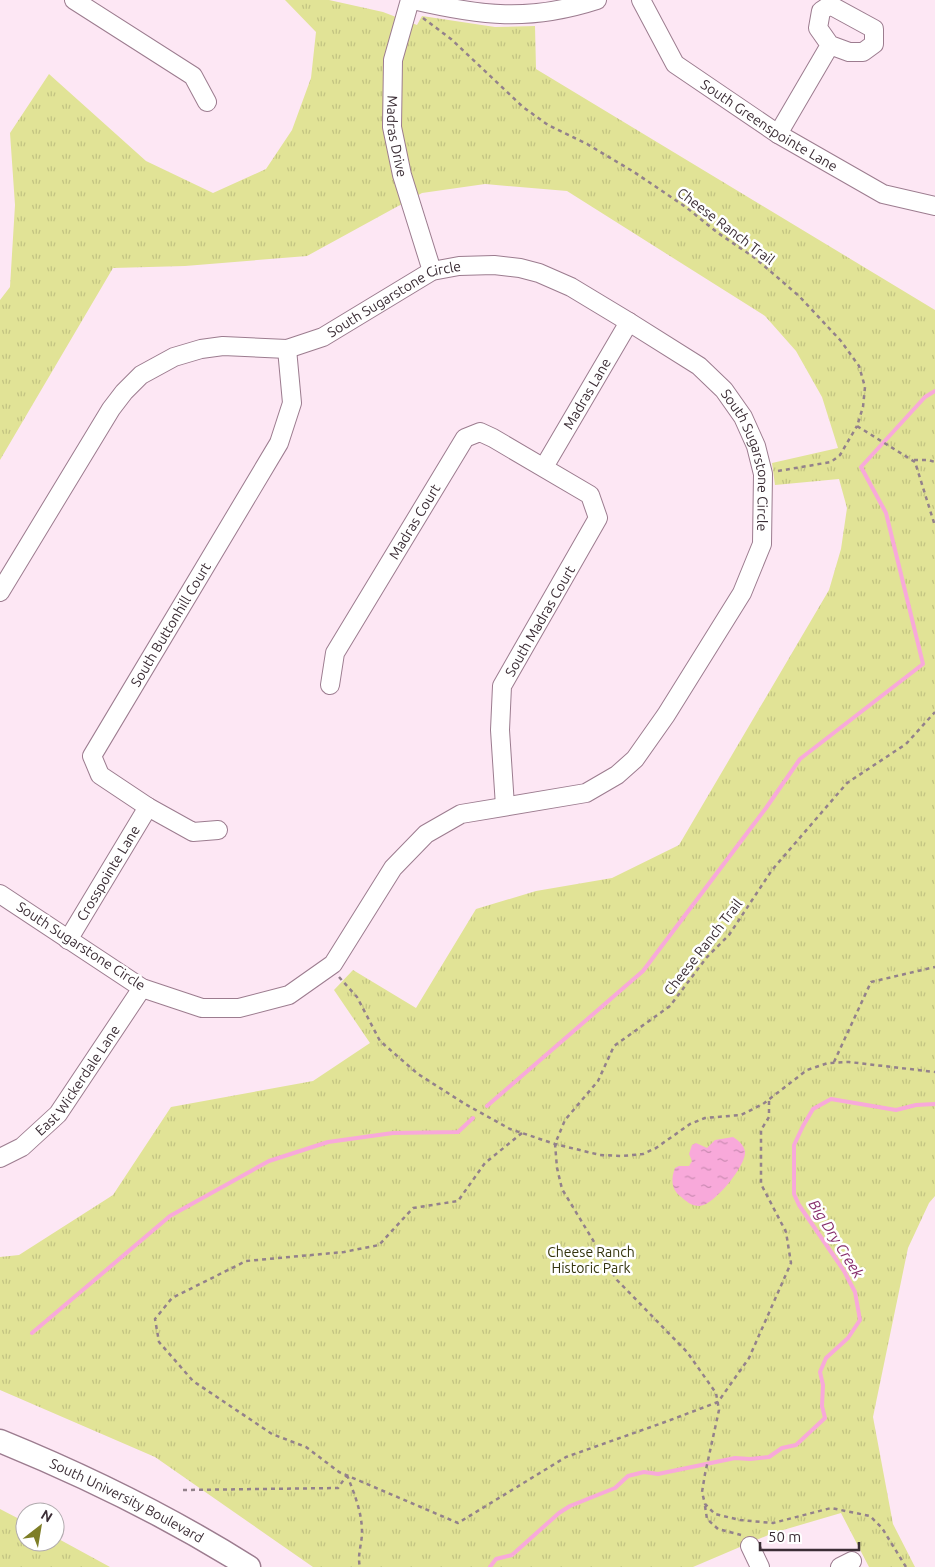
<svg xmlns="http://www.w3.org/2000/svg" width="935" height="1567" font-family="Ubuntu,sans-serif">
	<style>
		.park { fill: url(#park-tufts) }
		.water { fill: url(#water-ripples) }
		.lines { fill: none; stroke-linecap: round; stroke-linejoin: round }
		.stream { stroke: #f8a9da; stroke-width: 4 }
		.minor-casing { stroke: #9c7c8f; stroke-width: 20 }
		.major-casing { stroke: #9c7c8f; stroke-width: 25 }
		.path { stroke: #93818b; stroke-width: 2.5; stroke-dasharray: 4 4; stroke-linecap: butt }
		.minor { stroke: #fff; stroke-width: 18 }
		.major { stroke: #fff; stroke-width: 22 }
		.labels { text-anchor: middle; stroke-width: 5; stroke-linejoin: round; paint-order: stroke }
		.street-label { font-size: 14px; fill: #3b2d35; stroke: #fff }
		.park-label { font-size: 14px; fill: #34340e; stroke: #fff }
		.water-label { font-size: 15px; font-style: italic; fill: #862d6b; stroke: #fff }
	</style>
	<defs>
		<pattern id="park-tufts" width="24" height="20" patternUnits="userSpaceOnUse" patternTransform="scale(1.25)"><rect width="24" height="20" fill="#e1e396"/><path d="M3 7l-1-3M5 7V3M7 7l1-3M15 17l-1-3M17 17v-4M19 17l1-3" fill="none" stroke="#c2c382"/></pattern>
		<pattern id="water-ripples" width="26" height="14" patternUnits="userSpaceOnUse" patternTransform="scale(1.25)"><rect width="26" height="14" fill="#f8a9da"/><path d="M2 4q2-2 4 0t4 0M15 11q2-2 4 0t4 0" fill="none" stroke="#ca8ab2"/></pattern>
	</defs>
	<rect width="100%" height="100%" fill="#fde7f4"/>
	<path class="park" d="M285 0H329L383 12 417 25 422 16 495 27 535 26 536 69 935 310V1196L929 1203 908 1248 873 1417 893 1524 915 1567H869L841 1513 773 1533 693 1567H313L155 1457 0 1390V1257L19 1255 113 1195 171 1107 313 1081 370 1043 334 990 353 970 416 1008 476 909 536 891 612 878 679 845 829 590 841 549 847 508 839 479 775 485 772 463 838 448 822 397 796 351 765 316 567 191 485 184 422 193 307 256 185 266 113 268 0 460V300L10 287 15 205 10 133 49 74 146 161 213 193 266 169 292 130 311 78 316 32Z
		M0 1509 25 1522V1542H55V1537L110 1567H0Z"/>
	<path class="water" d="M733 1137C738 1140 743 1144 745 1151 747 1165 714 1205 700 1206 691 1206 686 1201 680 1196 671 1189 671 1178 675 1168L679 1166H689L692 1161 689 1154 692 1145 696 1143 707 1148 715 1140Z"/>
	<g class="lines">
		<path class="stream" d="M487 1106 643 971 766 808 800 759 923 664 886 513 861 467 925 397 935 391
			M32 1333 170 1216 269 1161 328 1142 393 1133 458 1132 473 1118
			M490 1567 496 1559 512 1555 559 1513 570 1506 615 1488 628 1476 644 1472 658 1474 735 1458 750 1459 769 1457 782 1448 796 1445 825 1418 822 1406 823 1385 820 1372 826 1358 848 1338 860 1320 855 1292 844 1271 799 1205 794 1194V1145L803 1126 813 1109 831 1099 896 1110 916 1105 935 1104"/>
		<defs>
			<g id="minor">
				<path d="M74 0 193 76 207 102"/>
				<path id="s1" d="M410 0 393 60 392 127 402 175 432 271"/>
				<path d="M413 0C481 16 529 22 597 0"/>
				<path id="s2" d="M641 0 675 64 778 134 883 194 935 206"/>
				<path d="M778 134 830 45 849 52H863L874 44V29L830 5 821 11 818 28 830 45"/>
				<path id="s3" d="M544 467 629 322"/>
				<path id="s4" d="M0 592 111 409 124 392 141 375 174 357 201 349 223 346 287 349 323 337 432 271 459 266 494 265 520 268 539 273 571 287 629 322 699 366 724 390 743 417 756 446 763 474 762 544 742 593 666 715 635 759 617 775 586 793 461 814 426 834 393 868 333 964 289 995 239 1008H202L142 988 0 894"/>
				<path id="s5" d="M330 685 335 653 465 438 480 432 493 438 590 495 598 518 502 686 500 730 505 806"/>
				<path id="s6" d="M218 830 193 832 148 807 100 775 92 756 279 443 292 403 287 349"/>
				<path id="s7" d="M68 940 148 807"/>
				<path id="s8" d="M0 1158 22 1147 58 1114 142 988"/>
				<path d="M750 1546 760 1567"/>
				<path d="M840 1567 852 1561"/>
			</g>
			<g id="major">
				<path id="s9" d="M0 1441C86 1476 171 1518 249 1567"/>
			</g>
		</defs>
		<use href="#minor" class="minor-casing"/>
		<use href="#major" class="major-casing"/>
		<path class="path" d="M423 18 451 39 523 107 548 125 587 144 634 172 687 208 718 233 755 258 799 296 841 341 859 366 865 387 863 407 857 426 915 462 935 526
			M914 460H928L935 462
			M778 471 831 462 840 455 857 426
			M339 977 357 997 380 1041 418 1074 465 1104 510 1129 555 1144 600 1155 622 1156 643 1154 656 1148 690 1124 705 1118 741 1115 763 1104 807 1070 828 1063 849 1062 935 1072
			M834 1062 871 982 935 967
			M522 1133 485 1163 458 1201 413 1208 379 1245 344 1252 246 1261 172 1298 155 1319 159 1342 193 1381 272 1434 306 1447 339 1472 458 1523 566 1457 665 1422 718 1402 749 1358 791 1263 786 1232 761 1184V1130L769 1117V1100
			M347 1475C354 1493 362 1512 362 1532 362 1544 357 1555 360 1567
			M183 1490 338 1488 347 1475
			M705 1506 707 1519 718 1529 741 1535
			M906 1567 882 1528 870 1516 831 1508 773 1523 740 1520 715 1514 705 1504 702 1492 705 1474 719 1410 716 1393 687 1352 617 1280 562 1189 557 1168 555 1144 565 1120 598 1081 614 1046 670 1006 707 957 729 935 772 870 847 783 906 744 935 712"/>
		<use href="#minor" class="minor"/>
		<use href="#major" class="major"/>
	</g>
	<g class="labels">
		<g class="street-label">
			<text dy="5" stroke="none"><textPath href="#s2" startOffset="185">South Greenspointe Lane</textPath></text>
			<text dy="5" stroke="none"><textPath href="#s1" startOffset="139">Madras Drive</textPath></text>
			<text transform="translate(726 226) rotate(37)" y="5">Cheese Ranch Trail</text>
			<text dy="5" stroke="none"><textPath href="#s4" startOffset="531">South Sugarstone Circle</textPath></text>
			<text dy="5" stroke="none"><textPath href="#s3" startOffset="85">Madras Lane</textPath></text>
			<text dy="5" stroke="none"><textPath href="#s4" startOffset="981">South Sugarstone Circle</textPath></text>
			<text dy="5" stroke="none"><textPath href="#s5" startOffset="186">Madras Court</textPath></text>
			<text transform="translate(540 621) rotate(-60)" y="5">South Madras Court</text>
			<text dy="5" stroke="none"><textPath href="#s6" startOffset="308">South Buttonhill Court</textPath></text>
			<text dy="5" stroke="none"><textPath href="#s7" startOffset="78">Crosspointe Lane</textPath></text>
			<text transform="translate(81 946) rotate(33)" y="5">South Sugarstone Circle</text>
			<text transform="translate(703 947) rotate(-52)" y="5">Cheese Ranch Trail</text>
			<text dy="5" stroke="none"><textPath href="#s8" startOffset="112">East Wickerdale Lane</textPath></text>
			<text dy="5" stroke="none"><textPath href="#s9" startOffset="140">South University Boulevard</textPath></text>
		</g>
		<g class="park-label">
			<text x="591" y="1257">Cheese Ranch<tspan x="591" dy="16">Historic Park</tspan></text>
		</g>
		<g class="water-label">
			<text transform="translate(836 1239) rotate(58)" y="5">Big Dry Creek</text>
		</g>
	</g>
	<g transform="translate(40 1527) rotate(31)"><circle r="24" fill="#ffffff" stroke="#b1abae"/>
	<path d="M0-4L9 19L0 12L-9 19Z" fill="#7e7e26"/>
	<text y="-8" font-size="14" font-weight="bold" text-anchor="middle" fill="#3b2d35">N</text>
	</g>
	<path d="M760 1542v8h99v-8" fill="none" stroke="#3b2d35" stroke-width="2.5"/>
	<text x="768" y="1542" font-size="15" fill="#3b2d35" stroke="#ffffff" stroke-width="4" paint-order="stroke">50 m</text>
</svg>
